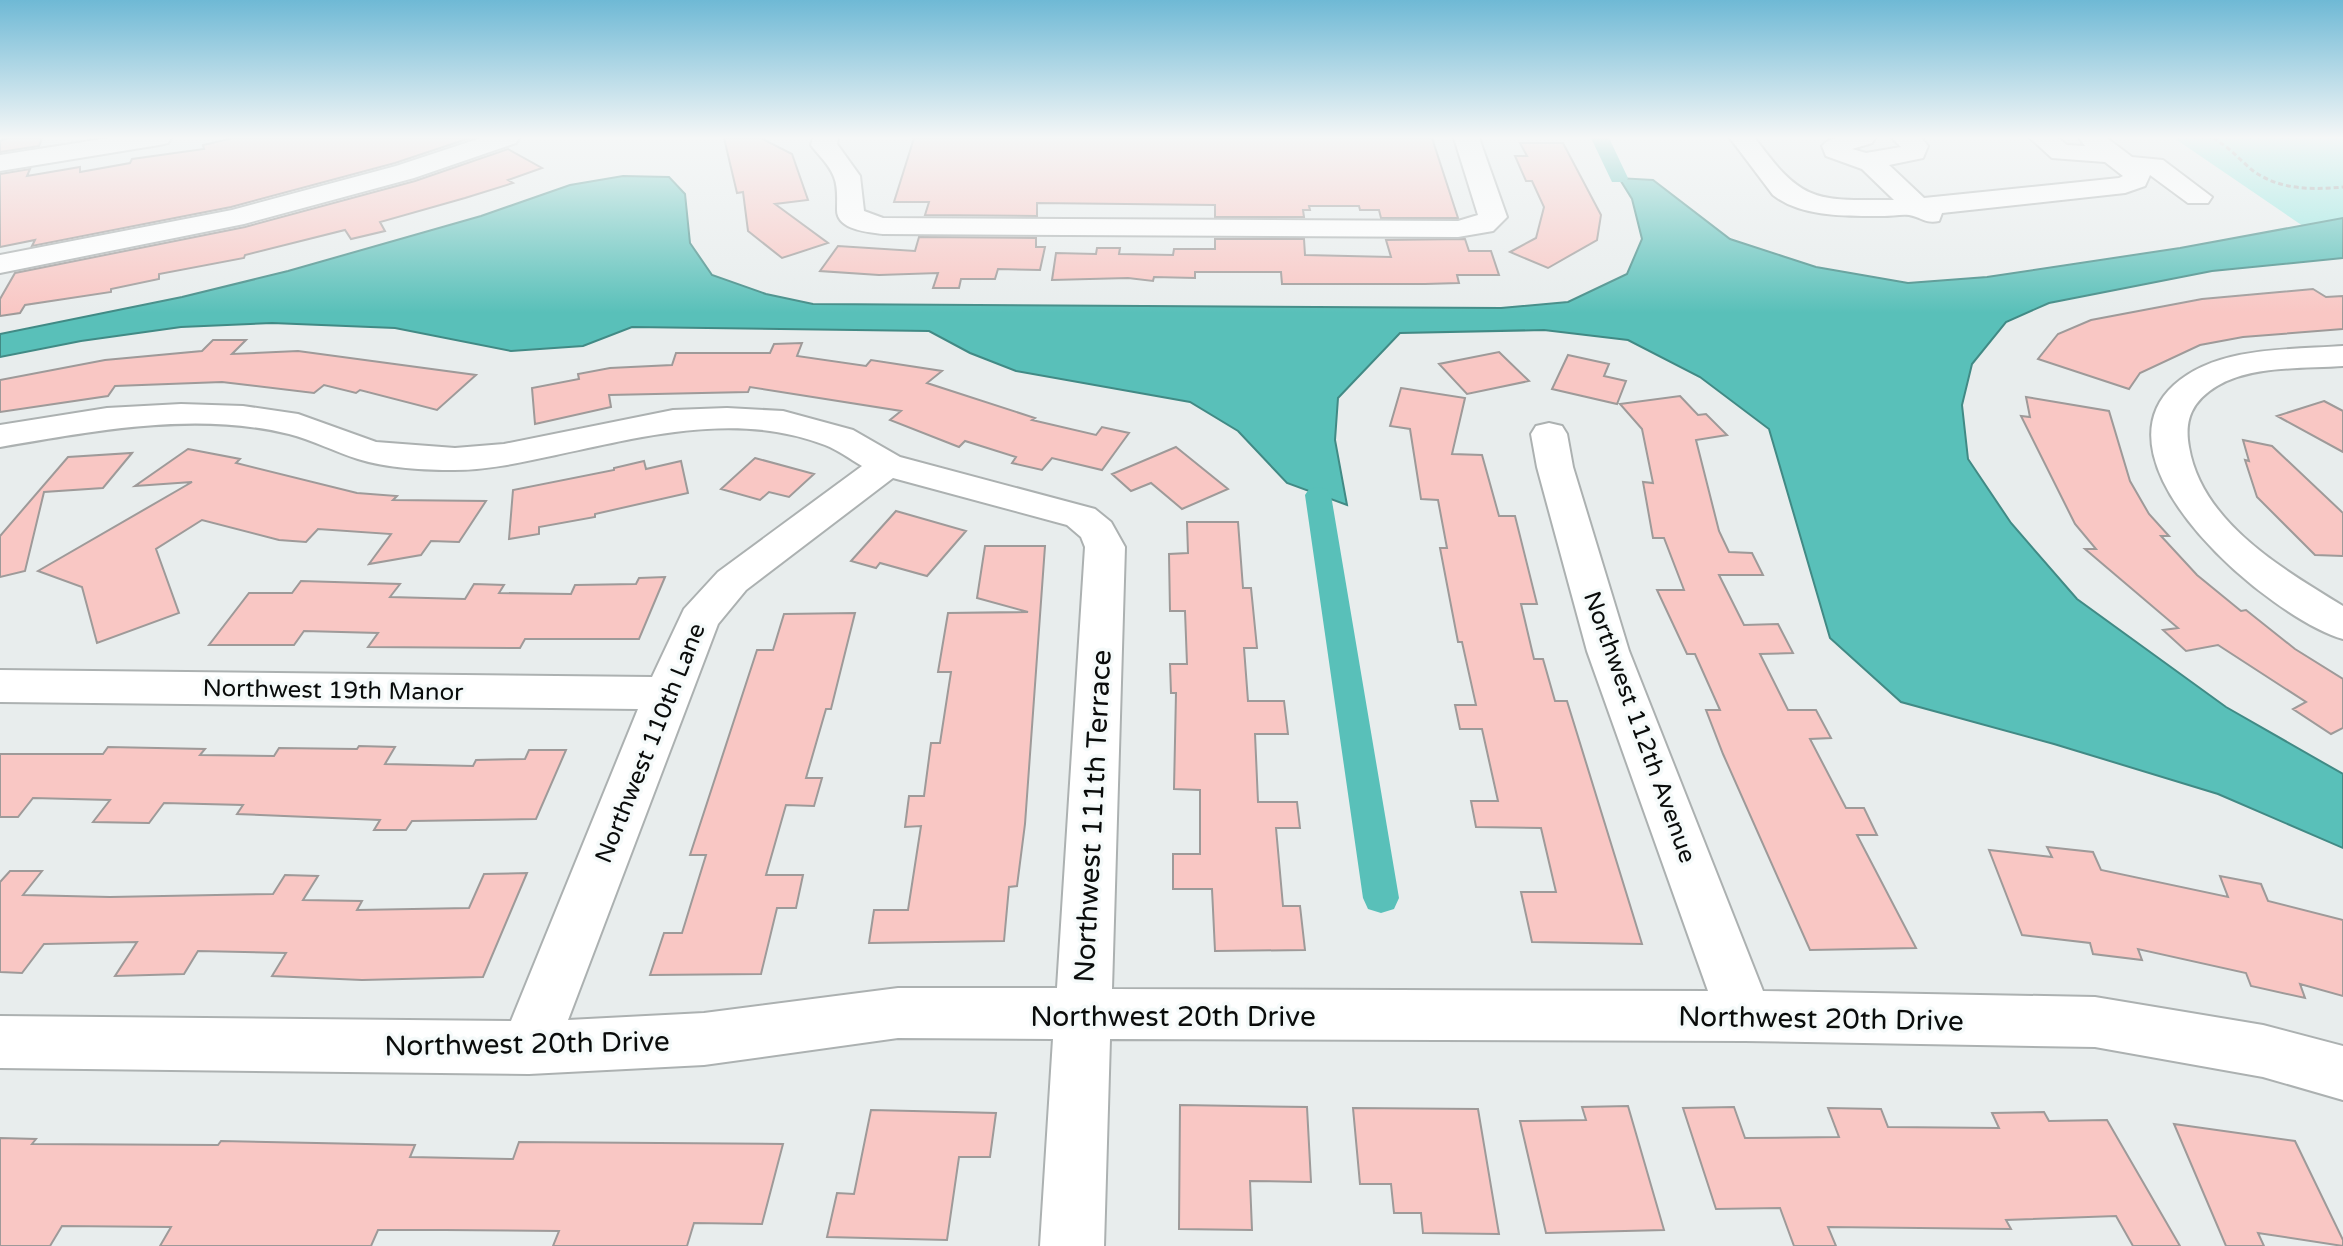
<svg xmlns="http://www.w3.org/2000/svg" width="2343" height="1246" font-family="'Varela Round',sans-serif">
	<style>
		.green { fill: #95e7e0 }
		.water { fill: #59c0b9; stroke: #418a85; stroke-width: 2 }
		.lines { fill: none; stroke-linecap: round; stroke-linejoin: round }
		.canal { fill: #59c0b9; fill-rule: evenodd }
		.building { fill: #f9c7c4; stroke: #9e9a99; stroke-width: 2 }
		.minor-casing { stroke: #acb1b1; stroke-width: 4 }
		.path { stroke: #999d9d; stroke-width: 3; stroke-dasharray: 5 3; stroke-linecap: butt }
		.minor { fill: #fff; fill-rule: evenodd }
		.labels { text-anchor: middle; stroke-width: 7; stroke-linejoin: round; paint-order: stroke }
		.street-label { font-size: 24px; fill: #0a0c0b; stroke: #f5fafa }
		.near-street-label { font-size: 28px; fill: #0a0c0b; stroke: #f5fafa }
	</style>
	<rect width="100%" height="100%" fill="#e8eded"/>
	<path class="green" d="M2174 138H2343V218L2303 226Z"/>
	<path class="water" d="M623 176 669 177 685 194 690 243 712 275 766 294 813 304 1501 308 1568 302 1627 274 1642 239 1632 199 1619 178 1653 180 1730 239 1816 267 1908 283 1987 277 2180 248 2343 218V258L2212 271 2049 303 2006 322 1972 364 1962 405 1968 459 2011 523 2077 599 2226 707 2343 774V848L2218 794 2054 744 1901 702 1830 638 1769 429 1700 377 1628 340 1544 330 1400 333 1338 398 1335 440 1347 505 1287 483 1238 431 1190 402 1016 371 970 353 929 331 632 327 583 346 511 351 395 328 272 323 181 327 81 341 0 357V334L182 297 288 271 481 216 570 185Z"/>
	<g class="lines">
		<path class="canal" d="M1591 138H1609L1628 178 1626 182H1612Z
			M1318 487 1327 489 1331 495 1399 898 1394 909 1381 913 1368 909 1363 898 1305 495 1309 489Z"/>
	</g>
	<path class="building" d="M7 138H42L39 146 0 152V141Z
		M233 138H470L395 163 231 207 32 246 35 240 0 247V174L30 169 27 176 80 167V172L130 163 132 159 204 149 203 145Z
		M724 138H761L792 154 808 200 775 204 828 243 782 258 748 231 743 192 737 193Z
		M914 138H1432L1458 218H1381L1379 210H1360L1359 206H1309L1310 210H1303L1304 217H1215V205L1037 203V216L925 215 929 202H894Z
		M1520 143H1563L1601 215 1597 240 1548 268 1510 252 1536 238 1544 207 1532 181H1526L1515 156H1527Z
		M508 149 542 168 508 180 513 183 465 198 380 222 385 231 351 239 345 230 245 255 244 258 159 274V279L111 289V292L25 305 20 313 0 316V299L15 273 245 227 415 181Z
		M919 237 1036 238V247H1045L1040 270 998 269 995 279H961L959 288H933L938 273 879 275 820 271 838 246 915 251Z
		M1215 239H1304L1305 255 1391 257 1386 240 1465 239 1469 251H1491L1499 275H1457L1459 283 1425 284H1282L1281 272H1195V278L1154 277 1153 281 1128 278 1052 280 1056 253 1096 254 1097 248H1120L1119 254 1173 255 1174 249H1215Z
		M2313 289 2326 297 2343 296V329L2243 337 2200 345 2140 373 2129 389 2038 359 2058 334 2091 320 2202 299Z
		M213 340H246L232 354 298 351 476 375 437 410 360 390 356 393 324 385 314 393 222 382 115 386 108 396 0 412V380L105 360 202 351Z
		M802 343 797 356 866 366 871 360 942 371 927 383 1035 418 1032 420 1096 435 1102 427 1129 433 1102 470 1052 458 1042 470 1012 463 1016 457 965 441 959 447 890 420 901 411 750 387 748 392 609 395 611 407 535 424 532 388 579 379 578 374 610 368 672 365 676 353H770L774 344Z
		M1499 352 1529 381 1467 394 1439 364Z
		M1568 355 1609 364 1604 376 1626 381 1617 404 1552 389Z
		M1401 388 1465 398 1452 454 1482 455 1499 516H1515L1537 604H1521L1534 659H1543L1555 701H1567L1642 944 1532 942 1521 892H1556L1541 828 1476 827 1471 801H1498L1482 729H1460L1455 705H1476L1462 642H1458L1440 548H1447L1438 500 1421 499 1410 429 1390 426Z
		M1680 396 1698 415 1706 414 1727 435 1696 440 1719 531 1729 552 1752 553 1763 575H1719L1744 625 1778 624 1793 653 1760 654 1788 710H1816L1831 738 1810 739 1846 808H1864L1877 835H1857L1916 948 1810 950 1723 754 1706 710H1720L1695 654H1687L1657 590H1684L1664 538H1653L1643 482 1653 483 1642 429 1620 404Z
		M2026 397 2109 411 2130 481 2149 514 2169 536H2161L2197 575 2241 611 2246 610 2295 649 2343 679V728L2331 734 2293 709 2306 702 2218 645 2186 651 2163 630 2178 628 2085 549H2096L2075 524 2021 416 2030 417Z
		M2324 401 2343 411V452L2277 416Z
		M2243 440 2272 446 2343 513V556L2315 555 2257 497 2245 460 2249 461Z
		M1176 447 1228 489 1182 509 1151 483 1131 491 1112 474Z
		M188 449 240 459 236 463 357 493 397 496 393 500 486 501 459 542 431 541 421 555 369 564 391 534 318 529 306 542 279 540 202 520 156 549 179 613 97 643 82 587 38 571 192 482 135 486Z
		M132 453 103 488 44 492 25 571 0 577V536L68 457Z
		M755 458 814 474 789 497 769 492 760 500 721 489Z
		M644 461 646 469 681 461 688 493 595 514V517L539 527V534L509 539 513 490 614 470V468Z
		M896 511 966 531 927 576 880 563 876 568 851 561Z
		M1187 522H1238L1243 588H1251L1257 648H1244L1248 701H1284L1288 734H1255L1258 802H1297L1300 828H1276L1283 906H1300L1305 950 1215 951 1212 889H1173V854H1200V790L1174 789 1176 693H1171L1170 664H1187L1185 611H1170L1169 554 1188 553Z
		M985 546H1045L1025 824 1017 886 1009 887 1004 941 869 943 874 910H908L921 826 905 827 909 796H924L931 743H940L951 672H938L948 613 1028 612 977 598Z
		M665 577 639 639H525L520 648 368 647 378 633 304 631 294 645H209L249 593H292L301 581 400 584 390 597 465 599 474 584 504 585 499 593 571 594 575 585 636 584 639 578Z
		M855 613 831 709H826L806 778H822L814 806 786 805 766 875H803L796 908H777L761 974 650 975 664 933H682L706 855H690L757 650H773L784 614Z
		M359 746 395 747 385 764 473 766 476 760 525 759 529 750H566L536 819 412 821 406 830H374L380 820 237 814 243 805 164 803 149 823 93 822 110 800 33 798 18 817H0V754H103L108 747 205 749 200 755 274 756 279 748 357 749Z
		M2047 847 2093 852 2101 870 2228 897 2220 876 2261 884 2268 901 2343 920V996L2300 984 2305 998 2251 986 2246 973 2138 949 2142 960 2093 954 2090 943 2022 935 1989 850 2052 857Z
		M10 871H42L23 895 110 897 273 894 285 875 318 876 303 900 362 901 357 910 469 908 484 874 527 873 483 977 362 980 272 976 286 953 198 951 184 974 115 976 137 942 44 944 22 973 0 972V882Z
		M1180 1105 1307 1107 1311 1182 1250 1181 1252 1230 1179 1229Z
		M1628 1106 1664 1230 1546 1233 1520 1121 1586 1120 1582 1107Z
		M1734 1107 1745 1138 1839 1137 1828 1108 1881 1109 1888 1127 1999 1128 1992 1113 2044 1112 2049 1121 2107 1120 2180 1246H2133L2116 1216 2006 1220 2011 1229 1828 1227 1836 1246H1794L1780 1208 1716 1209 1683 1108Z
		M1353 1108 1478 1109 1499 1234 1423 1233 1421 1213H1394L1391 1184H1360Z
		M871 1110 996 1113 990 1157H959L947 1240 827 1237 837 1193 854 1194Z
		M2174 1124 2295 1141 2343 1240V1246L2258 1233 2264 1246H2226Z
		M0 1138 36 1139 32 1144 218 1145 221 1141 415 1145 410 1157 513 1159 519 1142 783 1144 762 1224 694 1223 687 1246H553L559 1231 444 1230H378L371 1246H160L171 1227 62 1226 50 1246H0Z"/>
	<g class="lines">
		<defs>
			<path id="minor" d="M109 138H171L168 143 159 145 0 171V155Z
				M481 138H519L516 143 414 178 244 224 0 273V255L232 210 396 166Z
				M813 138H838L837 144 860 176 864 211 883 218 1458 221 1478 215 1454 138H1479L1507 217 1493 231 1458 237 883 234C868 232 836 230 837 209 837 198 838 187 834 177 829 164 819 156 811 145Z
				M1730 138H1755C1803 204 1815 200 1894 200L1862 169 1826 156 1822 146C1832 133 1860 138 1875 138L1872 143 1852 149 1866 153 1901 147 1892 138H1921L1928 146 1923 158 1889 165 1924 198 2119 178 2123 176 2105 162 2052 158 2030 138H2058L2067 145 2085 146 2079 138H2107L2132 157 2163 160 2212 197 2208 203H2188L2150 175 2145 186 2125 193 1942 213 1939 221C1925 224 1921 217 1909 215 1902 214 1891 216 1884 216 1849 216 1802 218 1773 195Z
				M2343 346V366C2303 369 2252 365 2217 386 2192 401 2184 420 2189 447 2202 523 2283 569 2343 606V639C2272 619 2087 464 2174 385 2217 346 2289 350 2343 346Z
				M181 404 243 406 298 414 376 442 455 448 504 444 673 410 727 408 783 411 853 430 900 457 1095 509 1111 522 1125 547 1112 989 1708 991 1587 651 1537 467 1531 434 1536 426 1549 423 1562 426 1567 434 1573 467 1629 651 1763 991 2095 997 2263 1025 2343 1046V1100L2263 1077 2095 1047 1745 1041 1110 1039 1104 1246H1040L1053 1039 898 1038 704 1065 529 1074 0 1068V1016L511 1021 638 709 0 702V670L652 677 684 609 718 572 862 466C850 459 838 450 825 445 738 411 644 436 556 455 523 462 489 470 454 470 425 470 386 468 358 459 335 452 313 440 289 434 195 411 94 431 0 447V425L107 408ZM893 478 1067 525 1081 537 1085 547 1057 988H898L704 1013 568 1020 718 624 746 590Z"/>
		</defs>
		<use href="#minor" class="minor-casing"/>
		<path class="path" d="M2213 138C2228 146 2239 159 2252 170 2279 190 2311 190 2343 187"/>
		<use href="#minor" class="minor"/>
	</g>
	<linearGradient id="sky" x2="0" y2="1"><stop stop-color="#6fb9d5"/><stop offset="0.44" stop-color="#f5f7f7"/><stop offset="1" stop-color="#f5f7f7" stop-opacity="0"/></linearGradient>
	<rect width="2343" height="313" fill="url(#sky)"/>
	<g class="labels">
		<g class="street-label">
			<text transform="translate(333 690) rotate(1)" y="8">Northwest 19th Manor</text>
			<text transform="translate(1640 727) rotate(70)" y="8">Northwest 112th Avenue</text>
			<text transform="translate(650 743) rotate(-68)" y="8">Northwest 110th Lane</text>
		</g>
		<g class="near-street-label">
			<text transform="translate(1092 816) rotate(-87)" y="10">Northwest 111th Terrace</text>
			<text x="1173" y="1026">Northwest 20th Drive</text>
			<text transform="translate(1821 1018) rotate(1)" y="10">Northwest 20th Drive</text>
			<text transform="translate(527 1043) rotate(-1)" y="10">Northwest 20th Drive</text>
		</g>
	</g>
</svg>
